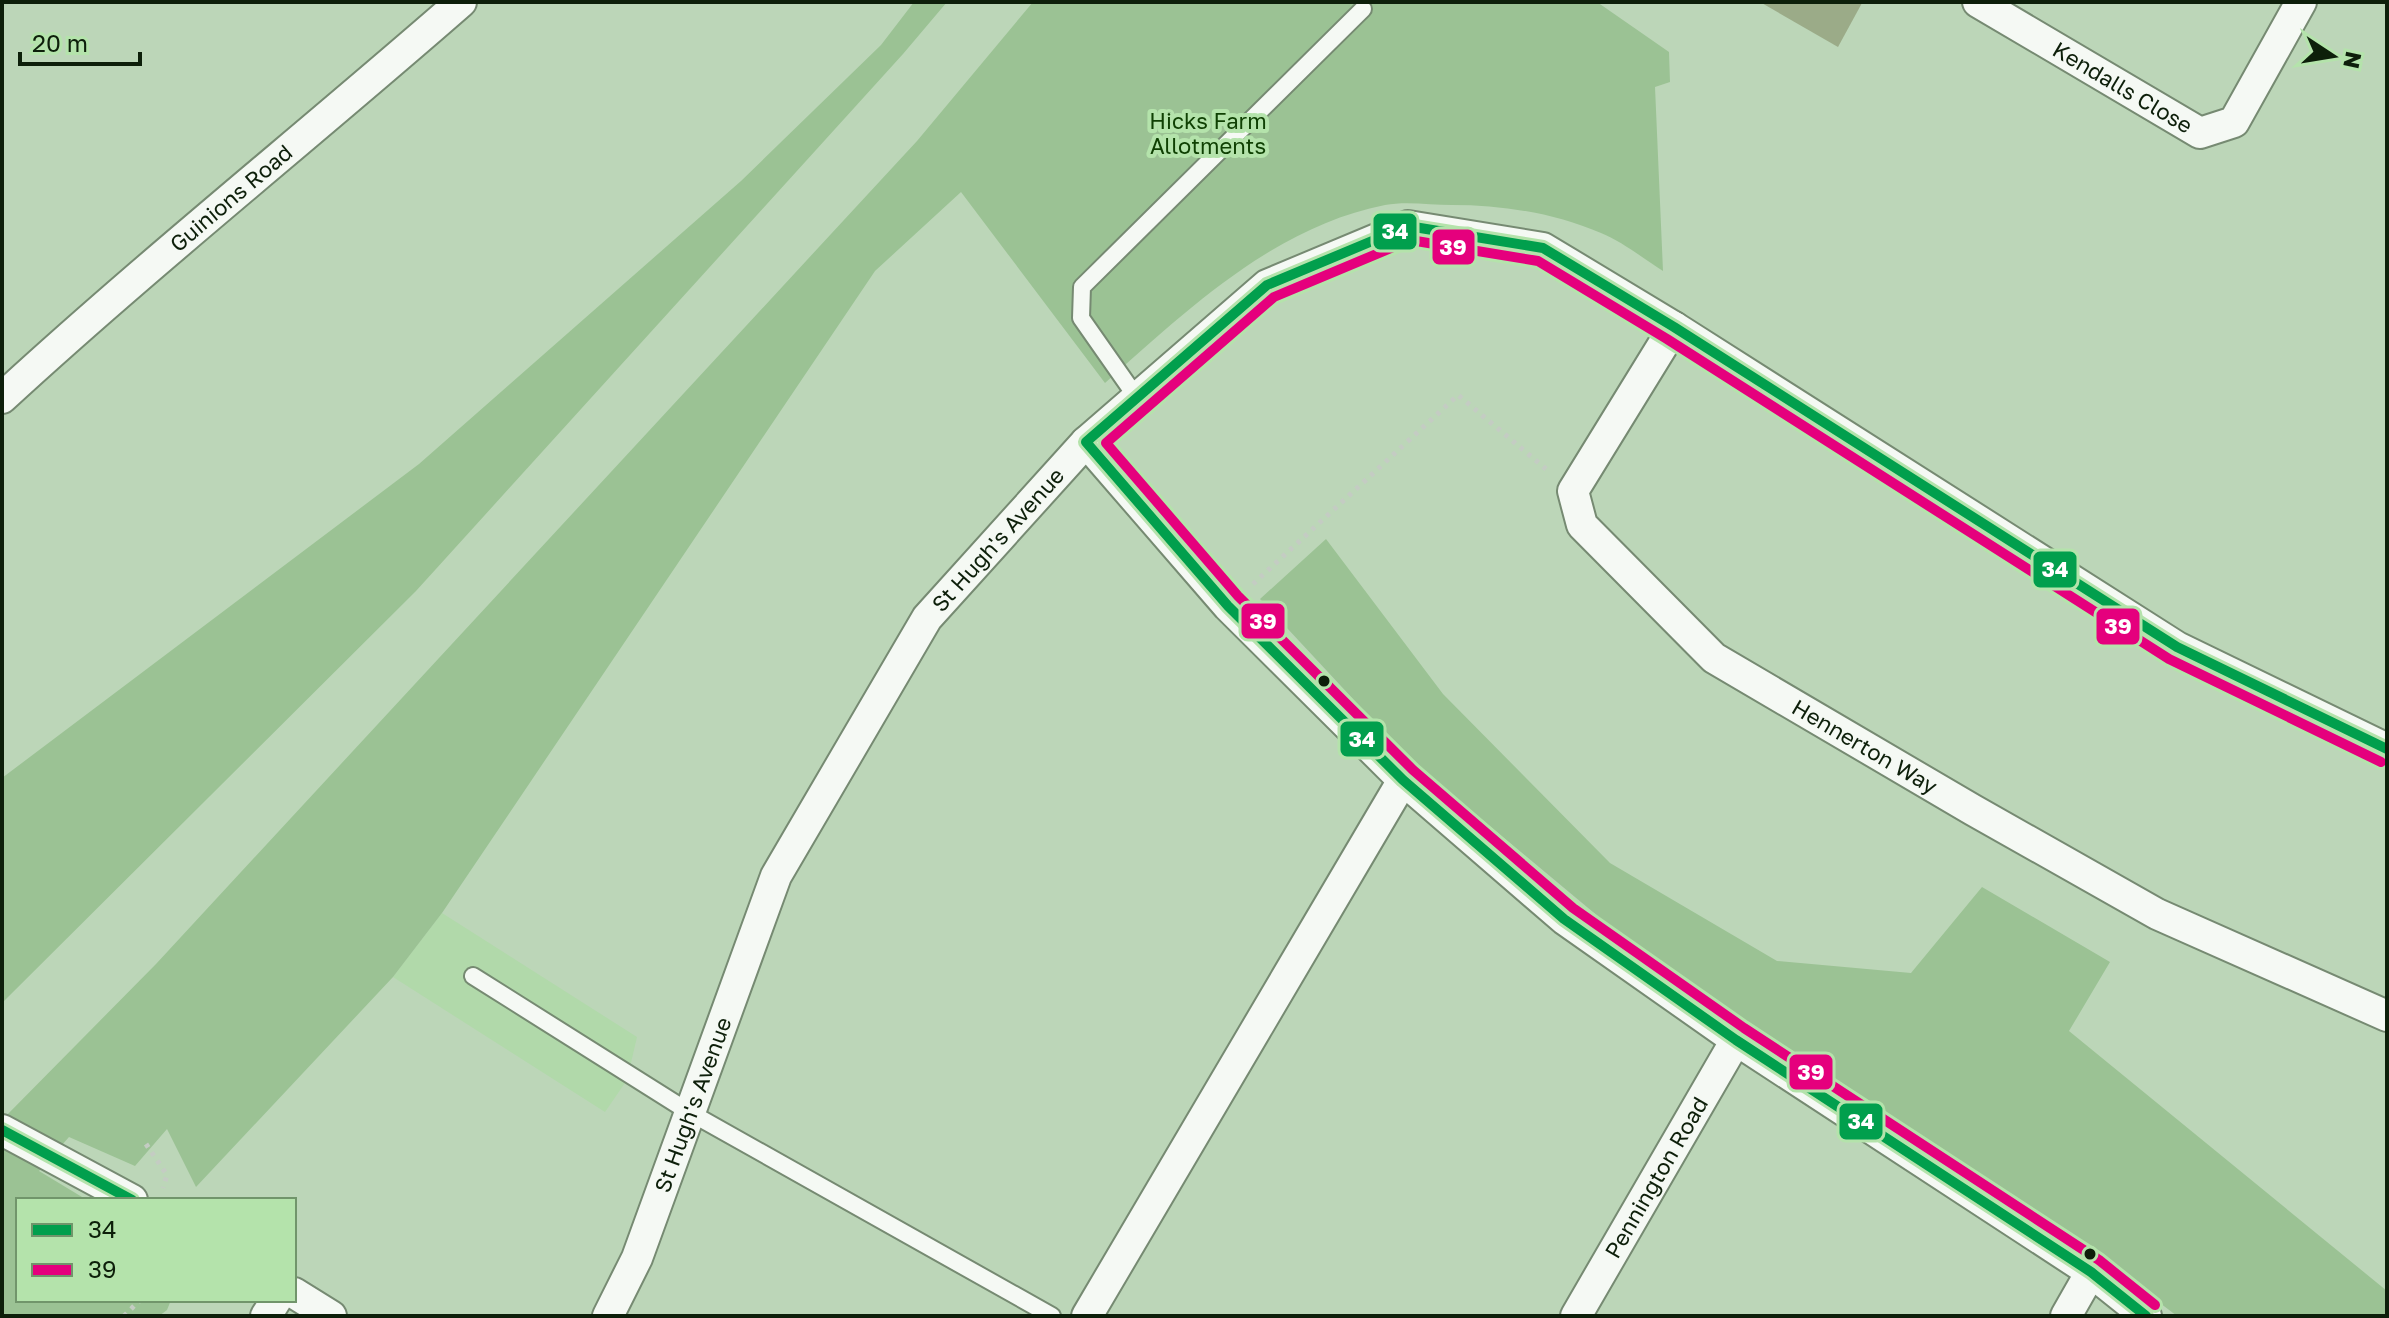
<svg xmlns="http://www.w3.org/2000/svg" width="2389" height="1318" font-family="'Golos Text',sans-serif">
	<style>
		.built { fill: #b1d9aa }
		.green { fill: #9bc294 }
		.building { fill: #9bab88 }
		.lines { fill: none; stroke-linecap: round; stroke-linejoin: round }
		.lane-casing { stroke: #768a72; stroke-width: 20 }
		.street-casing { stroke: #768a72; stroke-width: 34 }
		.path { stroke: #c4ccc3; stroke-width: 5; stroke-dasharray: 4 6; stroke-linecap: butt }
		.lane { stroke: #f5f9f4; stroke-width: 16 }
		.street { stroke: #f5f9f4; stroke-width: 30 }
		.bus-1-casing { stroke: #b4e3ab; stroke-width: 16 }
		.bus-2-casing { stroke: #b4e3ab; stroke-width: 16 }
		.bus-1 { stroke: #019f4d; stroke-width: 10 }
		.bus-2 { stroke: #e5007d; stroke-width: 10 }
		.bus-dot { fill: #0d1f0a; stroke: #b4e3ab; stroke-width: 3 }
		.labels { text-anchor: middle; stroke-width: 8; stroke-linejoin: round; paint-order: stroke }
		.street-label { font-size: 22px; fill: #0d1f0a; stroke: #b4e3ab }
		.park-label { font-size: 22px; fill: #0f4003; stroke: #b4e3ab }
		.line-badge { stroke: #b4e3ab; stroke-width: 3 }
		.badge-label { font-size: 22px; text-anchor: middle; font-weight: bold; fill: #fff }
	</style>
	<rect width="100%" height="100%" fill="#bcd6b8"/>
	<path class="built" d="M442 913 637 1037 627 1080 605 1112 393 977Z"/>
	<path class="green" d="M914 2H947L903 54 416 591 2 1003V778L419 464 741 181 881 45Z
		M1033 2H1597L1669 52 1670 82 1655 87 1663 271C1644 259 1623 242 1601 233 1554 213 1503 205 1452 205 1431 205 1406 201 1385 205 1274 227 1187 310 1105 383L961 192 875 271 442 913 393 977 196 1187 167 1129 135 1166 69 1137 39 1171 87 1200H18V1300H171L167 1310 159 1316H2V1120L156 964 917 141Z
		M1326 539 1443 694 1610 863 1777 961 1911 973 1982 887 2110 962 2069 1031 2387 1291V1316H2177L2097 1255 1726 1023 1407 757 1260 599Z"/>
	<path class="building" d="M1760 2H1861L1862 3 1838 47Z"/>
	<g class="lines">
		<defs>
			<path id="lane" d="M1137 398 1081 318 1082 287 1363 9
				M473 976 689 1112 1052 1316"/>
			<g id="street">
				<path id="s1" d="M1978 2 2200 133 2234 122 2301 2"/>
				<path id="s2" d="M1674 327 1573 491 1582 525 1714 658 1973 810 2157 914 2387 1016"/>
				<path id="s3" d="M2 398C151 261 309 135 461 2"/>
				<path d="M1086 442 1228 606 1403 780 1564 919 1736 1040 2091 1272 2146 1316"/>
				<path d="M2 1130 132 1200"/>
				<path d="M294 1293 331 1316"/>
				<path d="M266 1316 276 1300"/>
				<path id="s4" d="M608 1316 637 1258 776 876 927 618 1086 442 1267 285 1408 226 1543 248 1674 327 2177 647 2387 749"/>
				<path d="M1087 1316 1403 780"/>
				<path id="s5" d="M1576 1316 1736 1040"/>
				<path d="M2066 1316 2091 1272"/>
			</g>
		</defs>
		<use href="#lane" class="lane-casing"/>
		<use href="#street" class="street-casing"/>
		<path class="path" d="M1253 584 1458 395 1546 469
			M146 1144 167 1175 163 1188
			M124 1316 140 1300"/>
		<use href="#lane" class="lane"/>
		<use href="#street" class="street"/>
		<defs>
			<path id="bus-1" d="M1086 442 1267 285 1408 226 1543 248 1674 327 2177 647 2387 749
				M1086 442 1228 606 1403 780 1564 919 1736 1040 2091 1272 2146 1316
				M2 1130 132 1200"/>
			<path id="bus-2" d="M2155 1305 2099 1260 1744 1028 1573 908 1413 770 1238 596 1106 443 1274 297 1410 240 1538 261 1667 339 2169 659 2381 762"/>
		</defs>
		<use href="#bus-1" class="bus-1-casing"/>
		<use href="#bus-2" class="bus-2-casing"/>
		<use href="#bus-1" class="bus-1"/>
		<use href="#bus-2" class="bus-2"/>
	</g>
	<g class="bus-dot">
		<circle cx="1324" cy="681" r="7"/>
		<circle cx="2090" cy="1254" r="7"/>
	</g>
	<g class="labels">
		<g class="street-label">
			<text dy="8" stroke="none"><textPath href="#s1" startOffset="168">Kendalls Close</textPath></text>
			<text dy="8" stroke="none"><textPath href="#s3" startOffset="304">Guinions Road</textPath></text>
			<text dy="8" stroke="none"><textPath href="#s4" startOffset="876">St Hugh's Avenue</textPath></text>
			<text dy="8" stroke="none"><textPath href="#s2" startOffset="590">Hennerton Way</textPath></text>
			<text dy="8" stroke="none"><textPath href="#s4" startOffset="228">St Hugh's Avenue</textPath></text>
			<text dy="8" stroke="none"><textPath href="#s5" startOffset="160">Pennington Road</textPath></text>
		</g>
		<g class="park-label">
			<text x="1208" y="129">Hicks Farm<tspan x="1208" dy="25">Allotments</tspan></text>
		</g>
	</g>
	<g class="line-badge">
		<rect x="1372" y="212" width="46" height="39" rx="8" fill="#019f4d"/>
		<rect x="1431" y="228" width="45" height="38" rx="8" fill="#e5007d"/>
		<rect x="2032" y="550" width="46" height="39" rx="8" fill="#019f4d"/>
		<rect x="1240" y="602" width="46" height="38" rx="8" fill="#e5007d"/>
		<rect x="2095" y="607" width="46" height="39" rx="8" fill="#e5007d"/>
		<rect x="1339" y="720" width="46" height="38" rx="8" fill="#019f4d"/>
		<rect x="1788" y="1053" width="46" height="38" rx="8" fill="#e5007d"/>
		<rect x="1838" y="1102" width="46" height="39" rx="8" fill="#019f4d"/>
	</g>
	<g class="badge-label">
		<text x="1395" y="239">34</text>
		<text x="1453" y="255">39</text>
		<text x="2055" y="577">34</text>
		<text x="1263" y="629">39</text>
		<text x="2118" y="634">39</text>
		<text x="1362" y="747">34</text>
		<text x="1811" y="1080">39</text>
		<text x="1861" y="1129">34</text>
	</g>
	<rect width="2389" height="1318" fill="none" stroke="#0d1f0a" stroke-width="8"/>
	<rect x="16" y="1198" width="280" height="104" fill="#b4e3ab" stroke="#71956b" stroke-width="2"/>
	<rect x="32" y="1224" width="40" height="12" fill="#019f4d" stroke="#71956b" stroke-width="2"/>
	<text x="88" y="1238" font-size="24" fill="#0d1f0a">34</text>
	<rect x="32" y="1264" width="40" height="12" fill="#e5007d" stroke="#71956b" stroke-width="2"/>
	<text x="88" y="1278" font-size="24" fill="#0d1f0a">39</text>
	<g transform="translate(2333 56) rotate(102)" stroke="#b4e3ab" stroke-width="6" paint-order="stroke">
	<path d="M0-6L14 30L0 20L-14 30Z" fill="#0d1f0a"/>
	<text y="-12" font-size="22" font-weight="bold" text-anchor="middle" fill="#0d1f0a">N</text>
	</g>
	<path d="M20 52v12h120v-12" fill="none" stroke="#0d1f0a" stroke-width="4"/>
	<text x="32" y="52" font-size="24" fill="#0d1f0a" stroke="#b4e3ab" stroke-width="6" paint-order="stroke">20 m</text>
</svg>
